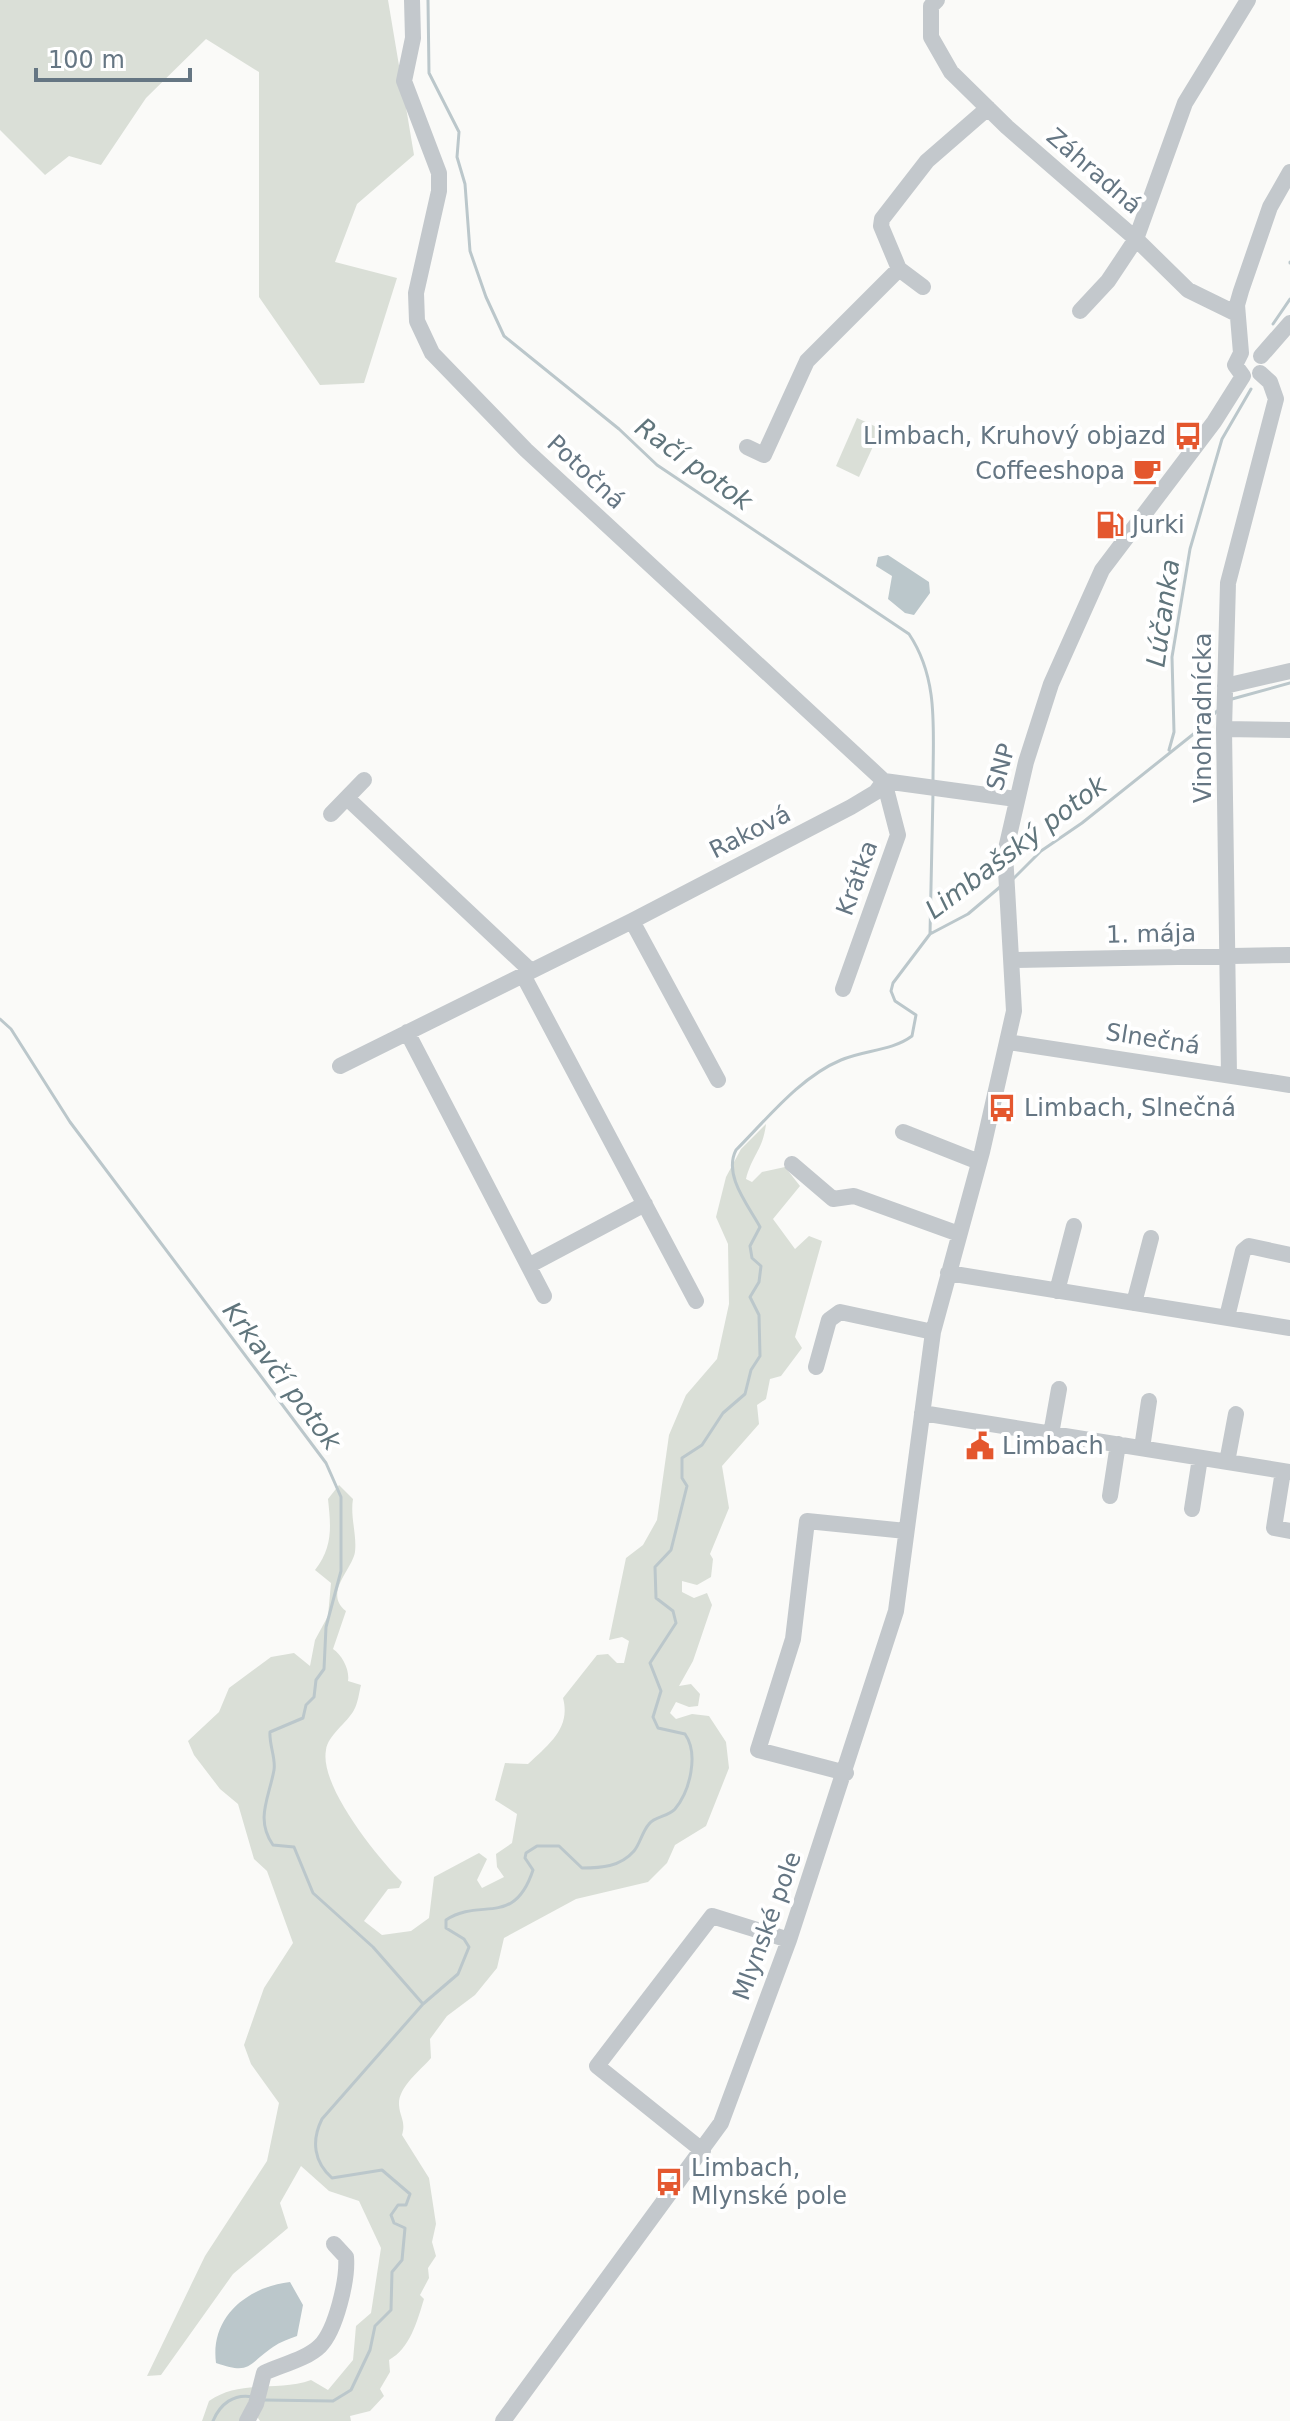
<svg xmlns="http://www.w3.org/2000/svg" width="1290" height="2421" font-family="'DejaVu Sans',sans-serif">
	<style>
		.green { fill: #dadfd7 }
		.water { fill: #bbc7cb }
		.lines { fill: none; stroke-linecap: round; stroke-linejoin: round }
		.stream { stroke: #bbc7cb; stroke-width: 3 }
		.minor { stroke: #c3c8cc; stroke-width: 16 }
		.labels { text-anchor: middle; stroke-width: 8; stroke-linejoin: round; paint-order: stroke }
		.street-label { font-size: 24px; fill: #657683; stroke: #fff }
		.poi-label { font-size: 24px; fill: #657683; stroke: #fff; text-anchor: start }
		.water-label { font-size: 26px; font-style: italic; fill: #60757c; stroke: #fff }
	</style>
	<rect width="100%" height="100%" fill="#fafaf8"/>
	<path class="green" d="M0 0H388L414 155 357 204 335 262 397 278 364 383 320 385 259 297V72L206 39 146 98 101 165 69 156 45 175 0 130Z
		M857 418 881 429 859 477 836 466Z
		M766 1124C763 1150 752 1155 746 1179L752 1182 762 1172 785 1167 800 1186 773 1219 795 1249 809 1236 822 1241 795 1337 802 1348 781 1376 770 1379 766 1399 757 1405 759 1424 722 1466 729 1508 710 1554 713 1559 711 1577 697 1585 682 1581V1592L694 1598 707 1593 712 1605 693 1661 679 1686 691 1684 700 1694 698 1706 689 1707 676 1702 670 1713 676 1719 692 1714 709 1716 726 1742 729 1768 706 1826 675 1845 667 1863 648 1882 576 1899 504 1938 497 1968 475 1995 447 2016 430 2039 431 2058C420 2071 398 2087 399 2105 400 2118 406 2121 402 2135L429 2178 436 2224 432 2242 436 2256 428 2268 429 2278 420 2295 424 2299C417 2322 410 2348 389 2360L390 2372 380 2389 384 2396 370 2411 350 2416 351 2421H260L256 2415 240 2421H202L209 2401C240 2379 278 2392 311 2380L328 2390 353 2360 356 2326 371 2313 381 2248 359 2201 329 2191 301 2166 280 2203 288 2228 233 2274 161 2375 147 2376 205 2256 267 2161 279 2103 251 2064 244 2045 264 1988 293 1943 267 1871 254 1859 238 1804 220 1789 194 1755 188 1741 219 1712 229 1688 271 1657 294 1653 310 1666 315 1640 328 1616 331 1583 315 1570C333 1547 331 1527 328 1499L339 1485 353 1499C350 1516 357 1535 355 1552 352 1570 323 1593 346 1611L333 1649C342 1655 350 1670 348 1681L361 1685C359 1693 358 1703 354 1710 347 1723 328 1735 326 1750 319 1786 378 1858 402 1882L399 1888 388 1889 364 1921 382 1935 411 1931 429 1918 434 1877 479 1853 487 1859 477 1880 482 1888 504 1877 497 1867 496 1854 512 1843 517 1814 495 1800 505 1763 528 1764C549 1744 571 1728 563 1698L597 1655 608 1654 617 1663H624L629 1641 622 1637 609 1640 626 1558 643 1545 657 1520 669 1435 686 1395 717 1359 729 1304 728 1244 716 1217 726 1177 741 1149Z"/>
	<path class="water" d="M888 555 929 582 930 593 914 615 905 613 888 599 892 576 876 566 878 557Z
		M290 2282 303 2305 297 2336C289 2339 280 2342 273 2347 247 2365 251 2375 216 2363 210 2317 247 2287 290 2282Z"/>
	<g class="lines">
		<path class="stream" d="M428 0 429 73 459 132 457 157 465 184 470 251 486 297 504 336 619 429 657 465 909 634C939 679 933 729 933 782
			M1290 263V262
			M1273 324 1290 299
			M1232 699 1290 683
			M1169 750 1174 732 1172 657 1190 549 1222 439 1251 389
			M1013 879 1041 851 1082 823 1201 728 1217 711
			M930 934 933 793
			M0 1019 11 1029 70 1122 326 1463 341 1497V1571L326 1627 324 1669 316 1680 314 1697 306 1705 303 1718 270 1732C269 1745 276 1758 274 1770 269 1798 255 1819 273 1845L294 1847 313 1893 373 1947 423 2004
			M264 2400 333 2401 351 2390 370 2350 375 2326 391 2310 392 2272 402 2260 405 2228 394 2223 391 2215 398 2205H406L410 2194 382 2170 332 2178C314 2162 311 2141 322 2119L423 2004 458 1974 469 1947 464 1939 446 1928V1920C481 1897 514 1928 533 1870L525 1858 526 1853 537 1846H559L582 1868C601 1868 620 1867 634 1851 640 1844 642 1832 649 1824 655 1816 668 1817 675 1809 690 1791 699 1754 685 1734L658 1728 653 1717 661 1691 650 1663 676 1623 673 1611 656 1598 655 1567 671 1550 687 1486 682 1478V1458L702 1445 723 1413 745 1394 751 1370 760 1356 759 1315 750 1297 759 1282 761 1266 752 1258 750 1246 760 1227C748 1205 723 1175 736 1150 767 1119 800 1077 841 1060 864 1050 892 1051 912 1036L916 1015 895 1001 891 991 893 983 930 934 968 914 1000 887
			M213 2421C220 2404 234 2393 253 2397"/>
		<path class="minor" d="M412 0 413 38 404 81 439 173V191L416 293 417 321 432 353 526 450 884 781 1016 799
			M937 0 931 6V37L951 72 1007 127 1136 239 1185 103 1248 0
			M923 287 899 269 881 226 882 219 927 161 988 108
			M1080 311 1108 281 1136 239 1188 290 1237 314
			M1261 356 1290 323
			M1243 376 1235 365 1241 353 1237 305 1241 291 1270 207 1290 172
			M747 447 764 455 807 361 899 269
			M1225 686 1290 671
			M1224 729 1290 730
			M347 798 531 971
			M331 814 364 780
			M632 921 718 1080
			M1013 960 1290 955
			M523 975 696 1301
			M843 989 898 835 884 781
			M407 1032 544 1296
			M1008 1042 1290 1085
			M340 1066 632 921 851 807 876 792 884 781
			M1229 1075 1224 729 1228 583 1276 399 1270 382 1260 373
			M903 1132 979 1162
			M792 1164 833 1199 854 1196 959 1234
			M530 1265 645 1204
			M948 1273 1290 1328
			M1057 1291 1074 1226
			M1134 1303 1151 1238
			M1227 1317 1243 1251 1249 1246 1290 1255
			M816 1367 829 1320 840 1312 933 1332
			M922 1413 1290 1472
			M1051 1434 1059 1389
			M1142 1448 1149 1401
			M1227 1462 1236 1414
			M1283 1471 1274 1528 1290 1531
			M1110 1496 1118 1444
			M1192 1509 1200 1458
			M846 1773 758 1750 793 1639 807 1521 906 1531
			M703 2151 597 2066 712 1916 789 1940
			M247 2421 256 2404 264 2373C281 2365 307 2359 320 2346 336 2330 348 2279 346 2257L334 2244
			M503 2421 721 2123 789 1940 896 1611 933 1332 982 1152 1014 1011 1005 853 1026 762 1051 684 1102 570 1214 422 1243 376"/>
	</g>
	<defs>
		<symbol id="bus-bare" viewBox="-9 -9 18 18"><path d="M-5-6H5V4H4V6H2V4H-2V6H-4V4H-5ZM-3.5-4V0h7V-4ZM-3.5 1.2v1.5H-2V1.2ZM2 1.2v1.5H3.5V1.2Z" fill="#e4572e" stroke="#fff" stroke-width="2.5" paint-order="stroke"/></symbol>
		<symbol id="cafe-bare" viewBox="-9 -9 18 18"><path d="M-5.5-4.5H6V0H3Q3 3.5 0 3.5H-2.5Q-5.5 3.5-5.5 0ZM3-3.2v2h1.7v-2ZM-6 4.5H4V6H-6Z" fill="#e4572e" stroke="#fff" stroke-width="2.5" paint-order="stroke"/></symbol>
		<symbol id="fuel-bare" viewBox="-9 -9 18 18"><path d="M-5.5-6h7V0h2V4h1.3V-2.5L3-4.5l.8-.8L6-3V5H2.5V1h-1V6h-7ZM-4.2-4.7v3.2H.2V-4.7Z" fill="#e4572e" stroke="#fff" stroke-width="2.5" paint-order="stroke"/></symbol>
		<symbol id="civic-bare" viewBox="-9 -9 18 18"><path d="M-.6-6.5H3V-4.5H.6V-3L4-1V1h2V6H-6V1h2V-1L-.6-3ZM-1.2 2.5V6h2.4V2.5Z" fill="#e4572e" stroke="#fff" stroke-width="2.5" paint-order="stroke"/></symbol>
	</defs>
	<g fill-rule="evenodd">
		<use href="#bus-bare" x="1168" y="416" width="40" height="40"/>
		<use href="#cafe-bare" x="1127" y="451" width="40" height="40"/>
		<use href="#fuel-bare" x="1090" y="505" width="40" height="40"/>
		<use href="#bus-bare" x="982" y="1088" width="40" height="40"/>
		<use href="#civic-bare" x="960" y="1426" width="40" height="40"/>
		<use href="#bus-bare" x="649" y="2162" width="40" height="40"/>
	</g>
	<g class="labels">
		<g class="street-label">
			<text transform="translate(1094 171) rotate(41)" y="8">Záhradná</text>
			<text transform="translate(586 472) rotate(43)" y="8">Potočná</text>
			<text transform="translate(1203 718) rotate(-90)" y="8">Vinohradnícka</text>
			<text transform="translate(1001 767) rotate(-74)" y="8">SNP</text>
			<text transform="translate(750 832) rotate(-27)" y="8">Raková</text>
			<text transform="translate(857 878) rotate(-70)" y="8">Krátka</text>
			<text transform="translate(1151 934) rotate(-1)" y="8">1. mája</text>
			<text transform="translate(1153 1039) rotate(9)" y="8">Slnečná</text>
			<text transform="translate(767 1926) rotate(-70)" y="8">Mlynské pole</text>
		</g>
		<g class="poi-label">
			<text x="1166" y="444" text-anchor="end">Limbach, Kruhový objazd</text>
			<text x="1125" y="479" text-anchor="end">Coffeeshopa</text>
			<text x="1132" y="533">Jurki</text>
			<text x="1024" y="1116">Limbach, Slnečná</text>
			<text x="1002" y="1454">Limbach</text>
			<text x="691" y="2176">Limbach,<tspan x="691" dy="28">Mlynské pole</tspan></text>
		</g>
		<g class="water-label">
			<text transform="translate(694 464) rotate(36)" y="9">Račí potok</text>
			<text transform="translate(1163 613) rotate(-82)" y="9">Lúčanka</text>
			<text transform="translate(1016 847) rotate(-37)" y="9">Limbašský potok</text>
			<text transform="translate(282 1376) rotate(53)" y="9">Krkavčí potok</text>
		</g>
	</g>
	<path d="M36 68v12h154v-12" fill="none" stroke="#657683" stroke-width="4"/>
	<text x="48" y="68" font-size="24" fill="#657683" stroke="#ffffff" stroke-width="6" paint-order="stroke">100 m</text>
</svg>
